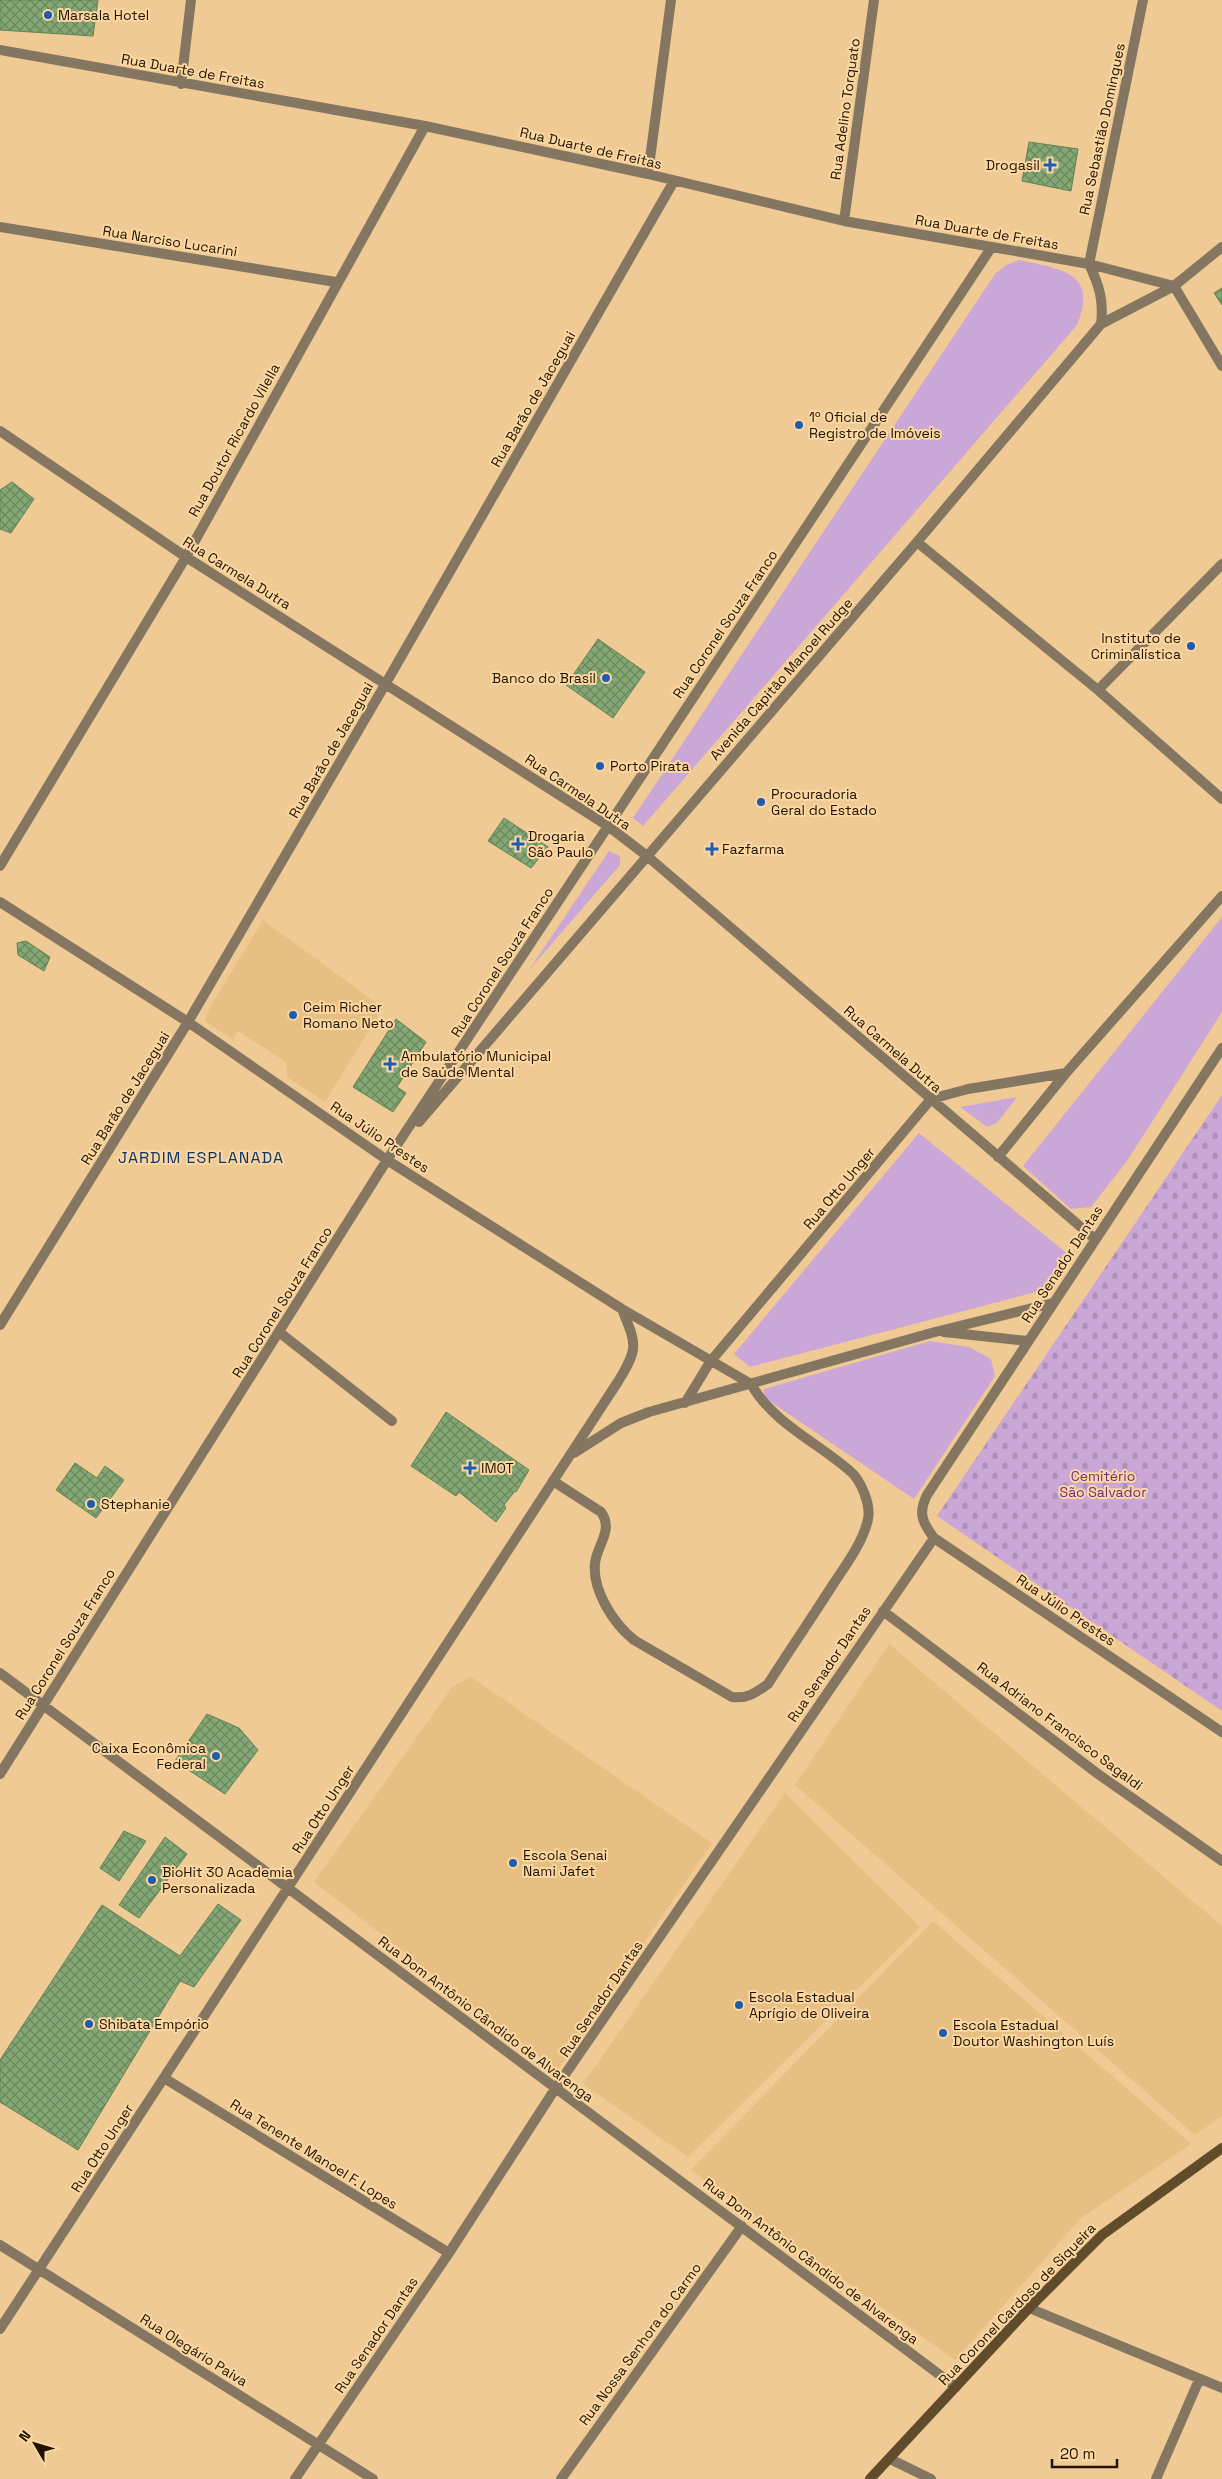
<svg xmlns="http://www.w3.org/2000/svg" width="1222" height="2479" font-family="'Space Grotesk',sans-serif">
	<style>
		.built { fill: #e8bf82 }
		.cemetery { fill: url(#cemetery-stones) }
		.park { fill: #cba7d8 }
		.building { fill: url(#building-cross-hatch); stroke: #618353 }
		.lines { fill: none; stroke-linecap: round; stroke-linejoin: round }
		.service { stroke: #847660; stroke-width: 10 }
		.minor { stroke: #847660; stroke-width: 10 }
		.secondary { stroke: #604b2a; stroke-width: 10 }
		.poi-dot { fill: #1f5cad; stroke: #fcd7a1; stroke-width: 2 }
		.labels { text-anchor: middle; stroke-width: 4; stroke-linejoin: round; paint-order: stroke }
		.poi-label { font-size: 14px; fill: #1f1300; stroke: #fcd7a1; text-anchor: start }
		.street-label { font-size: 14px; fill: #1f1300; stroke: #fcd7a1 }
		.park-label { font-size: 14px; fill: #6c2e80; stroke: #fcd7a1 }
		.quarter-label { font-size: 16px; letter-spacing: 1px; fill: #0d3467; stroke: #fcd7a1 }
	</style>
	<defs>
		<pattern id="cemetery-stones" width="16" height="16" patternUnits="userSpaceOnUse" patternTransform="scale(1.25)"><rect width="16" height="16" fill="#cba7d8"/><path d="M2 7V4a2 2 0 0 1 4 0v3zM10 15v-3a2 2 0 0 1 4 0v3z" fill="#ae8fb8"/></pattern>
		<pattern id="building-cross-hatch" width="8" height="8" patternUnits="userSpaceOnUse" patternTransform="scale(1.25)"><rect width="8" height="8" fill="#83a775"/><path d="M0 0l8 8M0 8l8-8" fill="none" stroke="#6b875e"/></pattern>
	</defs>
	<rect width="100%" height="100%" fill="#efca94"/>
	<path class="built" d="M263 920 383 1008 325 1102 287 1077 286 1062 238 1031 233 1040 205 1021 209 1009Z
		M889 1644 1222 1926V2116L1195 2135 795 1785Z
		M471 1677 712 1843 557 2071 314 1882 453 1686Z
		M785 1793 920 1927 688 2157 583 2084Z
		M933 1921 1191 2144 1081 2218 955 2360 691 2170Z"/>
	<path class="cemetery" d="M1222 1095V1711L937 1516Z"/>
	<path class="park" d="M1019 260C1060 269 1099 272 1077 325L643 826 633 818 995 274 1006 265Z
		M609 851 620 856V865L529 970Z
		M1222 917V1012L1127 1161 1091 1207 1071 1209 1023 1166Z
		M1017 1097 997 1123 987 1127 960 1107Z
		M919 1133 1069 1255 1040 1291 750 1367 734 1354Z
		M930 1341 969 1347 991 1359 995 1376 914 1499 765 1398 764 1389Z"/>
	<path class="building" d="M0 0H98L93 36 0 30Z
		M1029 142 1078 149 1071 191 1022 181Z
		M1222 288V305L1214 293Z
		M12 482 34 499 11 533 0 529V490Z
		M598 639 645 672 613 718 566 685Z
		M504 818 548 847 531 868 488 841Z
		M26 941 50 957 44 971 18 955 17 943Z
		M396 1019 426 1042 397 1087 406 1093 393 1112 353 1087Z
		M446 1412 529 1470 516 1492 515 1491 504 1505 506 1508 496 1522 459 1492 456 1496 411 1466Z
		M75 1463 97 1478 105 1466 124 1480 96 1518 56 1490Z
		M207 1714 239 1728 258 1750 225 1794 175 1761Z
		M124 1831 146 1841 119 1881 100 1868Z
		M165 1837 187 1854 139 1918 119 1905Z
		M218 1904 241 1920 194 1987 180 1981 78 2150 0 2102V2060L102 1905 180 1956Z"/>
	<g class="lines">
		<path class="service" d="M279 1332 392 1421
			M553 1481 601 1512C614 1530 597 1545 595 1563 592 1590 613 1623 634 1640L732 1697C748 1699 755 1693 768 1684 789 1651 811 1619 832 1586 845 1566 863 1543 868 1519 871 1505 861 1480 850 1471 817 1442 773 1423 751 1384"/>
		<path class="minor" d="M0 50 425 126 648 174 844 221 1089 264 1174 286
			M181 84 191 0
			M648 174 671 0
			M844 221 874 0
			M0 227 336 282
			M1089 264 1143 0
			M1089 264C1099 285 1104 300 1101 324
			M1174 286 1222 366
			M0 431 186 557 608 826 647 856 1095 1239
			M917 542 1098 690 1222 799
			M1098 690 1222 564
			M0 866 186 557 425 126
			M0 902 188 1022 387 1160 622 1309 751 1384
			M1222 1048 927 1495C918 1513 922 1522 934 1538L1222 1732
			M419 1122 917 542 1101 324 1174 286 1222 247
			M998 1157 1066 1073 1222 896
			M0 1325 188 1022 386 683 674 181
			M944 1332 1028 1341
			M685 1403 710 1362 931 1099 968 1089 1066 1073
			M574 1453 621 1423 649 1412 935 1332 1053 1303
			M883 1611 1098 1774 1222 1861
			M0 1673 956 2387
			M0 1774 387 1160 991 248
			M164 2078 449 2253
			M0 2245 373 2479
			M1029 2308 1222 2388
			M0 2329 619 1380C639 1347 636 1344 622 1309
			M890 2459 931 2479
			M295 2479 449 2253 555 2089 934 1538
			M561 2479 742 2226
			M1156 2479 1199 2380"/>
		<path class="secondary" d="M870 2479 1029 2308 1102 2235 1222 2148"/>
	</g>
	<g class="poi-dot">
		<circle cx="48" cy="15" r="5"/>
		<path d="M1047.5 157.5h5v5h5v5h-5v5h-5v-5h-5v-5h5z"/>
		<circle cx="799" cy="425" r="5"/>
		<circle cx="1191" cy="646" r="5"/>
		<circle cx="606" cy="678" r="5"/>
		<circle cx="600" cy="766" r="5"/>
		<circle cx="761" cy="802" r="5"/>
		<path d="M515.5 836.5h5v5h5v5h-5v5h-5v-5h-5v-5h5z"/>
		<path d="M709.5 841.5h5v5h5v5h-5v5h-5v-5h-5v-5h5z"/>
		<circle cx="293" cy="1015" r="5"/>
		<path d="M387.5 1056.5h5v5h5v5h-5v5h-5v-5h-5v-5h5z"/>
		<path d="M467.5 1460.5h5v5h5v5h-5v5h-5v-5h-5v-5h5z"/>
		<circle cx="91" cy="1504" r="5"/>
		<circle cx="216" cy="1756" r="5"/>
		<circle cx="513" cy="1863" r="5"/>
		<circle cx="152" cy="1880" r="5"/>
		<circle cx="739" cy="2005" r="5"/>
		<circle cx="89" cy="2024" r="5"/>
		<circle cx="943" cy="2033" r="5"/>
	</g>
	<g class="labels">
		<g class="poi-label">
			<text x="58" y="20">Marsala Hotel</text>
			<text x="1040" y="170" text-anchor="end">Drogasil</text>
			<text x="809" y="422">1º Oficial de<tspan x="809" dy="16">Registro de Imóveis</tspan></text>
			<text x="1181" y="643" text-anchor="end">Instituto de<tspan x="1181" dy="16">Criminalística</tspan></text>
			<text x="596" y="683" text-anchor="end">Banco do Brasil</text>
			<text x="610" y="771">Porto Pirata</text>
			<text x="771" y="799">Procuradoria<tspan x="771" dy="16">Geral do Estado</tspan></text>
			<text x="528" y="841">Drogaria<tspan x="528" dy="16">São Paulo</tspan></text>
			<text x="722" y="854">Fazfarma</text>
			<text x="303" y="1012">Ceim Richer<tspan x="303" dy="16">Romano Neto</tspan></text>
			<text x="401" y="1061">Ambulatório Municipal<tspan x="401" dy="16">de Saúde Mental</tspan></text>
			<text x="481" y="1473">IMOT</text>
			<text x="101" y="1509">Stephanie</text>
			<text x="206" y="1753" text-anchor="end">Caixa Econômica<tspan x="206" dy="16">Federal</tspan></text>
			<text x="523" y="1860">Escola Senai<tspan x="523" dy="16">Nami Jafet</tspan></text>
			<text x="162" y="1877">BioHit 30 Academia<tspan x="162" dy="16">Personalizada</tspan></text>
			<text x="749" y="2002">Escola Estadual<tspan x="749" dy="16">Aprígio de Oliveira</tspan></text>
			<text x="99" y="2029">Shibata Empório</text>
			<text x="953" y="2030">Escola Estadual<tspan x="953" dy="16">Doutor Washington Luís</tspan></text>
		</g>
		<g class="street-label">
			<text transform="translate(193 71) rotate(10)" y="5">Rua Duarte de Freitas</text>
			<text transform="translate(845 109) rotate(-82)" y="5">Rua Adelino Torquato</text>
			<text transform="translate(1102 129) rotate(-78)" y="5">Rua Sebastião Domingues</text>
			<text transform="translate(591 148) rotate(13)" y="5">Rua Duarte de Freitas</text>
			<text transform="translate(987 232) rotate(10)" y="5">Rua Duarte de Freitas</text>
			<text transform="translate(170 241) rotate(9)" y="5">Rua Narciso Lucarini</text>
			<text transform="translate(533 399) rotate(-60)" y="5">Rua Barão de Jaceguai</text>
			<text transform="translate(234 440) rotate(-61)" y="5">Rua Doutor Ricardo Vilella</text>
			<text transform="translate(237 573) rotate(32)" y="5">Rua Carmela Dutra</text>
			<text transform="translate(725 624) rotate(-56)" y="5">Rua Coronel Souza Franco</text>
			<text transform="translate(781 679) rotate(-49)" y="5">Avenida Capitão Manoel Rudge</text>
			<text transform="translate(331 750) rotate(-60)" y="5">Rua Barão de Jaceguai</text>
			<text transform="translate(578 792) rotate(34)" y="5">Rua Carmela Dutra</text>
			<text transform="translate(502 962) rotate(-57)" y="5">Rua Coronel Souza Franco</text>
			<text transform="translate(893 1049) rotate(41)" y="5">Rua Carmela Dutra</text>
			<text transform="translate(125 1098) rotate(-58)" y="5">Rua Barão de Jaceguai</text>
			<text transform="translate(380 1137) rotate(34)" y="5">Rua Júlio Prestes</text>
			<text transform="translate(839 1188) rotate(-50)" y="5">Rua Otto Unger</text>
			<text transform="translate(1062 1264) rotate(-57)" y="5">Rua Senador Dantas</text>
			<text transform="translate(282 1302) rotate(-58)" y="5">Rua Coronel Souza Franco</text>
			<text transform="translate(1066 1610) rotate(34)" y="5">Rua Júlio Prestes</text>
			<text transform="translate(65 1644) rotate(-58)" y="5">Rua Coronel Souza Franco</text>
			<text transform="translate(829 1664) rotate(-56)" y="5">Rua Senador Dantas</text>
			<text transform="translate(1060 1726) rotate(37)" y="5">Rua Adriano Francisco Sagaldi</text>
			<text transform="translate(323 1809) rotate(-57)" y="5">Rua Otto Unger</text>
			<text transform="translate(601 1999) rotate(-56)" y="5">Rua Senador Dantas</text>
			<text transform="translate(486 2019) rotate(37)" y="5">Rua Dom Antônio Cândido de Alvarenga</text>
			<text transform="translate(102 2148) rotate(-57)" y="5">Rua Otto Unger</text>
			<text transform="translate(314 2154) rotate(32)" y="5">Rua Tenente Manoel F. Lopes</text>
			<text transform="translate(811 2261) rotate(37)" y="5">Rua Dom Antônio Cândido de Alvarenga</text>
			<text transform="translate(1017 2304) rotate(-46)" y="5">Rua Coronel Cardoso de Siqueira</text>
			<text transform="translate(376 2335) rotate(-56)" y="5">Rua Senador Dantas</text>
			<text transform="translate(640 2344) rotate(-54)" y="5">Rua Nossa Senhora do Carmo</text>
			<text transform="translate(194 2350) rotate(32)" y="5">Rua Olegário Paiva</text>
		</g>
		<g class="park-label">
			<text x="1103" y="1481">Cemitério<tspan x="1103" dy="16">São Salvador</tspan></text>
		</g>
		<g class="quarter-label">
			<text x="201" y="1163">JARDIM ESPLANADA</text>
		</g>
	</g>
	<g transform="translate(35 2444) rotate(308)" stroke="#fcd7a1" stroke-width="4" paint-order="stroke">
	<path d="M0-4L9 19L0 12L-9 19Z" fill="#1f1300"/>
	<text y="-8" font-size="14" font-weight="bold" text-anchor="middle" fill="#1f1300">N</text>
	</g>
	<path d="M1052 2459v8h65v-8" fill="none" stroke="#1f1300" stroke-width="2.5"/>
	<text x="1060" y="2459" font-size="15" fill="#1f1300" stroke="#fcd7a1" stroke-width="4" paint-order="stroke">20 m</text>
</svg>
